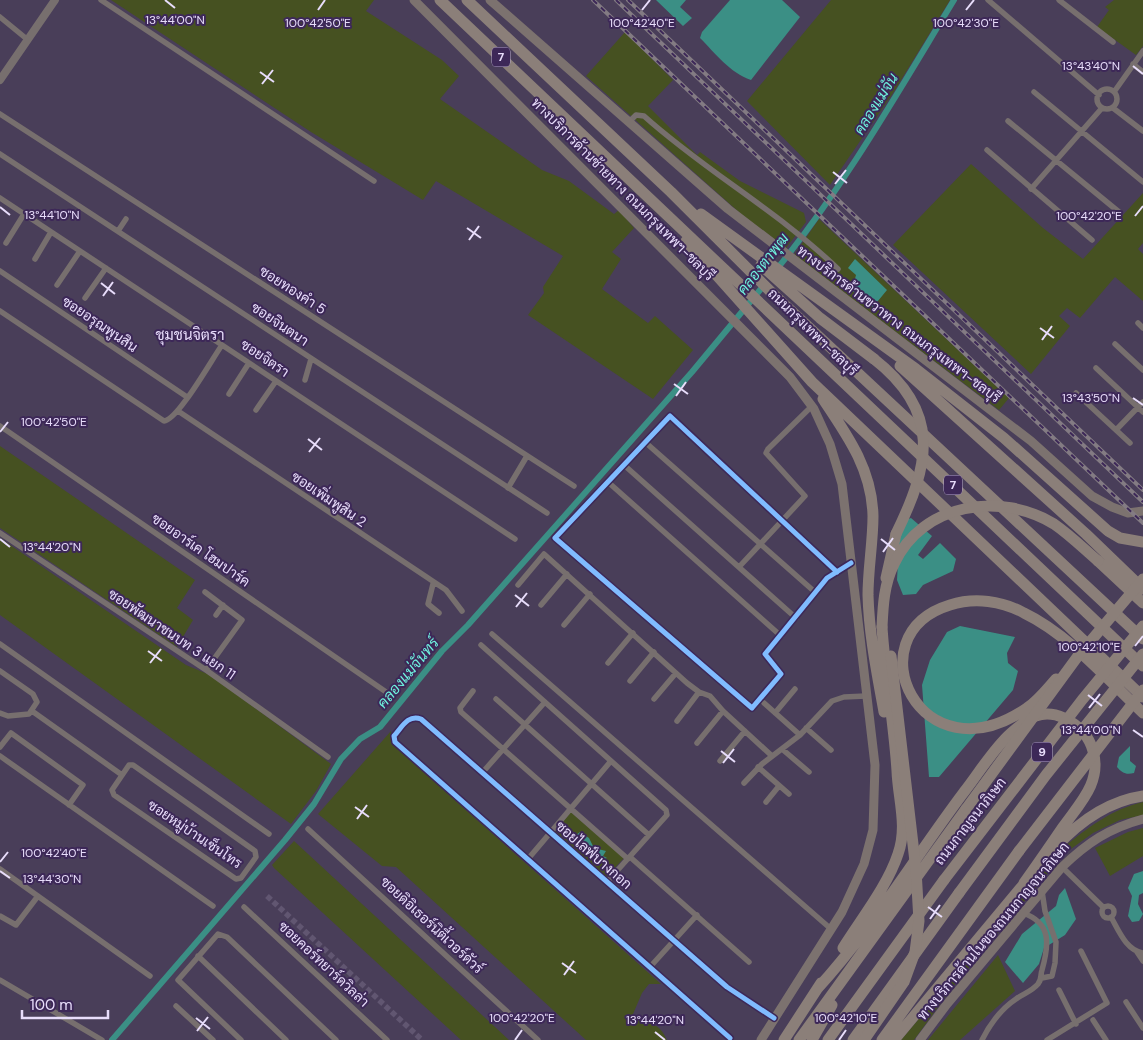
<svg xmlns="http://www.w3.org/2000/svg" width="1143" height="1040" font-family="'DM Sans',Sarabun,sans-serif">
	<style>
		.green { fill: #465121 }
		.water { fill: #3b8f85 }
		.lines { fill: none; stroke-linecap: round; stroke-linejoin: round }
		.canal { stroke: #3b8f85; stroke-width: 6 }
		.minor-tunnel { stroke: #615671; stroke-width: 5.5; stroke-dasharray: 5.5 3; stroke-linecap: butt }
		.minor { stroke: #776f6e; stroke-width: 5.5 }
		.tertiary { stroke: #776f6e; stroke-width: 8 }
		.secondary { stroke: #7c726f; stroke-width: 9 }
		.motorway { stroke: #8b7f79; stroke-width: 11 }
		.rail-casing { stroke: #837b83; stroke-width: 4 }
		.rail { stroke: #3d2858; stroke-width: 2; stroke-dasharray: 5.5; stroke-linecap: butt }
		.motorway-bridge { stroke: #8b7f79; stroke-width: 11 }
		.cycleway-casing { stroke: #3d2858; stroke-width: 8 }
		.cycleway { stroke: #80bcff; stroke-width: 5 }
		.ticks { fill: none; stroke: #e8ddfb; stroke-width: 2 }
		.labels { text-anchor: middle; stroke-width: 4; stroke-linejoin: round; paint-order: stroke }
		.shield { fill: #3d2858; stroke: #b5a7ca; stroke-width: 1 }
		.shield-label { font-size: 12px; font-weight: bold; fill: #e8ddfb }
		.street-label { font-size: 14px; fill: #e8ddfb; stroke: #3d2858 }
		.water-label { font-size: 15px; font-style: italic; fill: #6ff2de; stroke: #3d2858 }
		.neighbourhood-label { font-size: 15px; fill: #e8ddfb; stroke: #3d2858 }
		.ticks-label { font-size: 12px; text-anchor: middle; fill: #e8ddfb; stroke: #3d2858; stroke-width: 4; stroke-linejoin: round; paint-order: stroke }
	</style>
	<rect width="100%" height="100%" fill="#493e59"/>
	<path class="green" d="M111 0H374L366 11 442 60 459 76 440 99 542 170 569 181 614 214 619 210 634 228 612 252 621 259 602 289 648 323 655 316 693 350 653 399 528 315 544 293 543 287 563 256 436 181 423 200 311 132Z
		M831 0H950L893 93 830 185 747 101Z
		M1114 0H1143V46L1136 55 1097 27 1109 10 1105 7Z
		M625 32 673 80 648 106 697 155 700 152 740 181 804 213 806 222 786 248 741 214 586 76Z
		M971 164 1043 228 1083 259 1143 193V243L1138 249 1143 254V301L1115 277 1080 318 1067 308 1059 316 1070 326 1031 374 893 245Z
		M819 219 1009 398 999 410 794 255Z
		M0 446 195 580 177 608 193 620 177 647 0 528Z
		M0 538 186 665 210 675 331 764 316 791 291 824 0 615Z
		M391 731 393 745 661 984H649L642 993 633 1014C648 1025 659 1021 667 1040H586L396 867 382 866 318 814Z
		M1143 802V815L1120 820 1093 833 1064 854 952 988 914 1040H901L1063 848C1087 828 1112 809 1143 802Z
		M571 812 624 858 606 877 555 831Z
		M1143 828V856L1110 876 1095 848 1128 832Z
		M294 841 509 1040H461L274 868 272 865Z
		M998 955 1015 991 960 1040H928Z"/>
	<path class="water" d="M656 0H686L680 7 692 18 683 26Z
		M730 0H782L800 17 751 80C730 73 715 53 700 38L702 32Z
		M855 259 887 290 873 307 860 299 852 290 856 275 848 268Z
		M911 518 932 536 918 555 923 559 940 543 956 559 953 571 923 585 916 594 903 595 897 580 900 522Z
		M960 626 1015 637 1007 653 1008 663 1018 671 1013 690 939 777H929L922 685 930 660 947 632Z
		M1130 746V761L1136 766 1134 773C1126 775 1122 773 1117 767L1119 757Z
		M580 832 589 838 594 848 606 851 603 856 607 858 604 859C589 855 589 844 576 835Z
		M1143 871V893L1139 895 1138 904 1143 914 1139 921 1132 922 1128 916 1132 896 1128 888 1134 874Z
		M1065 888 1076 919 1065 935 1044 948 1039 964 1023 983 1005 962 1022 934 1056 906 1059 895Z"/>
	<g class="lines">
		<path class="canal" d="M776 270C844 187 898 92 954 0
			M112 1040 285 840 314 804 341 759 360 739 380 727 442 651 468 625 692 372 765 284"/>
		<path class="minor-tunnel" d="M267 896 422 1040"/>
		<path class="minor" d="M101 0 374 181
			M988 0 1099 95
			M1059 0 1113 42
			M0 17 28 40
			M1133 64 1143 72
			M1097 99a10 10 0 1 1 20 0a10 10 0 1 1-20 0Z
			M1034 92 1143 182
			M1114 92 1143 51
			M1113 108 1143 131
			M0 114 574 486
			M1008 121 1119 212
			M629 122 636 115 644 116C705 171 778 211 838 269
			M987 150 1092 240
			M0 154 547 513
			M1031 189 1102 108
			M0 198 515 539
			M118 231 126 219
			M6 243 24 214
			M35 259 51 232
			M0 271 187 397
			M57 285 80 251
			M85 298 106 268
			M0 311 164 421C178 420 212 359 222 345
			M1138 323 1143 328
			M1115 344 1143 370
			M1096 368 1143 412
			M305 380 311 359
			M1076 393 1130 443
			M229 394 249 363
			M256 410 276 381
			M178 411 446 590 462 611
			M0 426 389 694
			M1116 430 1143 402
			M645 442 816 593
			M624 465 796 618
			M608 482 781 636
			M508 488 527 456
			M0 533 206 670 328 757
			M739 567 805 496 766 453 768 449 812 406
			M837 572 670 416 555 538 752 708 781 674 765 654 827 578 851 563
			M433 584 428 604 439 613
			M518 585 544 554 687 683 699 692 710 696 723 711 772 756
			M205 592 242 620 206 670
			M541 605 567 574
			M216 615 223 605
			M564 625 590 594
			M492 634 831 929
			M0 644 269 834
			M481 645 666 810 667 815 607 882
			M608 663 633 633
			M0 671 33 694 37 702 29 714 8 716 0 713
			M630 681 654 652
			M473 691 460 708 461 712 628 859
			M496 699 649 835
			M654 699 676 673
			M764 703 800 735
			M32 711 122 775
			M775 713 795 689
			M677 721 699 692
			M806 728 831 750
			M697 743 723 711
			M0 747 11 733 83 785 69 805
			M782 749 809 772
			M0 756 213 906
			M720 761 745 731
			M129 765H133L255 851 256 857 241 878 236 879 114 795 112 790Z
			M758 767 789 794
			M482 773 545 702
			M744 783 762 764 800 735 832 701 844 697 866 696
			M766 802 779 786
			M308 829 538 1040
			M630 857 749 962
			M528 859 611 761
			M1062 867 1103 907
			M0 869 150 976
			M1102 912a6 6 0 1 1 12 0a6 6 0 1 1-12 0Z
			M244 907 387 1040
			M0 916 16 925 38 896
			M1111 917C1119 931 1126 950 1143 953
			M1137 952 1143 961
			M198 956 286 1040
			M650 967 697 915
			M1042 978 1052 976 1055 963 1056 942 1045 911 1042 891
			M0 980 102 1040
			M1059 990 1076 1024
			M1126 1002 1143 1028
			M176 1006 213 1040
			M1093 1020 1106 1040
			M730 1038 395 742 394 736C402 727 408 714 421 719L727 987 774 1018
			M241 1040 178 980 218 934 227 937 336 1040
			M982 1040C990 1024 1001 1009 1016 999 1024 993 1031 992 1038 984 1042 979 1040 976 1042 970 1049 945 1052 923 1023 913
			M1047 1040 1107 1003 1081 951"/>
		<path class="tertiary" d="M0 80 55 0"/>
		<path class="secondary" d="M414 0 790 377 814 409 830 444 842 484 875 765 873 830 864 864 842 912 761 1040
			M490 0 728 209 1031 441 1092 496 1112 507 1128 513 1143 511
			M920 1040 947 1004 1062 867C1087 843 1109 828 1143 819"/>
		<path class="motorway" d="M440 0 1143 666
			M467 0 671 192 771 292 1143 639
			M701 214 916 369 1004 438 1108 531 1120 538 1143 542
			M686 241 812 382 1143 697
			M761 265 820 318 874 359
			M900 366 1086 534 1143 589
			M823 399C848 436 872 470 873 516 873 542 868 569 868 595 869 634 877 673 884 712
			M1098 561 1143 603
			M886 578 896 534
			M1056 679C1047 689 1038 701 1027 708 920 782 852 635 950 605 975 597 1002 601 1024 613 1068 634 1107 679 1143 713
			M1056 847C1079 822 1109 801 1143 796
			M843 948C861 919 887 887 898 854 908 826 898 799 897 771 894 723 885 675 882 627
			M817 989C872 929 915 857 964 792 979 773 993 749 1011 733 1028 718 1042 708 1064 718 1078 725 1089 735 1093 751 1102 782 1080 803 1063 827 1050 846 1037 865 1024 883
			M784 1040 821 983
			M799 1040 966 809
			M812 1040 832 1005
			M828 1040 944 880
			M853 1040 959 893
			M882 1040 1019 851
			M894 1040 1029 878"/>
		<defs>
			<path id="rail" d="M593 0 1143 523
				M616 0 1143 502
				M628 0 1143 490"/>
		</defs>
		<use href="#rail" class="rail-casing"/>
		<use href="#rail" class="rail"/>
		<path class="motorway-bridge" d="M874 359C942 412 930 464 896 534
			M882 627C883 606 884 584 894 564 922 503 1001 491 1054 524 1070 535 1084 549 1098 561
			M966 809 1078 656 1143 579
			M1019 851 1143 690
			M944 880 1082 700 1143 626
			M959 893 1046 775 1143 654
			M864 1040 904 982 915 952 919 921 916 870 891 656"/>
		<defs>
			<path id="cycleway" d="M837 572 670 416 555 538 752 708 781 674 765 654 827 578 851 563
				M730 1038 395 742 394 736C402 727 408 714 421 719L727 987 774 1018"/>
		</defs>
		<use href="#cycleway" class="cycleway-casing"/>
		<use href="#cycleway" class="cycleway"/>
	</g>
	<path class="ticks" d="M165 0 175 8M318 10 325 0M642 10 650 0M966 10 974 0M1133 66 1143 74M260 72 274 82M262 84 273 70M833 172 847 183M835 184 846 170M0 207 10 215M1135 216 1143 206M467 228 481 238M469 240 479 226M101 283 115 294M103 296 113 282M1040 328 1054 338M1042 340 1052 326M674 384 688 394M676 396 686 382M1133 398 1143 405M0 432 8 422M308 439 322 450M309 452 320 438M0 539 10 547M881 539 895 550M883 552 893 538M515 595 529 606M516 607 527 593M1135 646 1143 636M148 651 162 661M150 663 161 649M1088 695 1102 706M1089 708 1100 694M1133 730 1143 737M721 751 735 762M723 763 734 749M355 807 369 817M357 819 367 805M0 862 8 852M0 871 10 878M928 907 942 917M930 919 940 905M562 963 576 973M564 975 574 961M196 1018 210 1029M197 1031 208 1017M655 1032 665 1040M515 1040 522 1030M839 1040 846 1030"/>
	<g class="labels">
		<g class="shield">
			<rect x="492" y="47.5" width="18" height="19" rx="4"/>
			<rect x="944" y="475.5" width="18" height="19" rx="4"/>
			<rect x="1032" y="742.5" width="20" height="19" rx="4"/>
		</g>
		<g class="shield-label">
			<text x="501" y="61">7</text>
			<text x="953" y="489">7</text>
			<text x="1042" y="756">9</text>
		</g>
		<g class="street-label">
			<text transform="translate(623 189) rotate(45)" y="5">ทางบริการด้านซ้ายทาง ถนนกรุงเทพฯ-ชลบุรี</text>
			<text transform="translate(293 290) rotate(33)" y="5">ซอยทองคำ 5</text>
			<text transform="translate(100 324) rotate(34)" y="5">ซอยอรุณพูนสิน</text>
			<text transform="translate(280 324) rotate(34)" y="5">ซอยจินตนา</text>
			<text transform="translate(899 324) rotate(37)" y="5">ทางบริการด้านขวาทาง ถนนกรุงเทพฯ-ชลบุรี</text>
			<text transform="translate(813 332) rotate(44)" y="5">ถนนกรุงเทพฯ-ชลบุรี</text>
			<text transform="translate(265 358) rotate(34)" y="5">ซอยจิตรา</text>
			<text transform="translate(329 499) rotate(34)" y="5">ซอยเพิ่มพูสิน 2</text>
			<text transform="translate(201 550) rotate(35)" y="5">ซอยอาร์เค โฮมปาร์ค</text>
			<text transform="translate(172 634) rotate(34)" y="5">ซอยพัฒนาชนบท 3 แยก 11</text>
			<text transform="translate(970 821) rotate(-52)" y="5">ถนนกาญจนาภิเษก</text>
			<text transform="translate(195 834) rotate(34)" y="5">ซอยหมู่บ้านเซ็นโทร</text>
			<text transform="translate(594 855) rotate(41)" y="5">ซอยไลฟ์บางกอก</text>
			<text transform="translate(432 925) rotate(43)" y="5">ซอยดิอิเธอร์นิตี้เวอร์ดัวร์</text>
			<text transform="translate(993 931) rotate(-50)" y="5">ทางบริการด้านในของถนนกาญจนาภิเษก</text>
			<text transform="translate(324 964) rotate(43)" y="5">ซอยคอร์ทยาร์ดวิลล่า</text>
		</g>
		<g class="water-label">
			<text transform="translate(876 104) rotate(-58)" y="5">คลองแม่จัน</text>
			<text transform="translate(763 264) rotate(-52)" y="5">คลองตาพุฒ</text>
			<text transform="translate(408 673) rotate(-50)" y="5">คลองแม่จันทร์</text>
		</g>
		<g class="neighbourhood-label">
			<text x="190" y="340">ชุมชนจิตรา</text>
		</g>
	</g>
	<g class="ticks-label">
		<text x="175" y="24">13°44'00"N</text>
		<text x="318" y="27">100°42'50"E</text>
		<text x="642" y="27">100°42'40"E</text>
		<text x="966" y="27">100°42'30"E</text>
		<text x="1091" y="70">13°43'40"N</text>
		<text x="52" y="219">13°44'10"N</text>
		<text x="1089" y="220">100°42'20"E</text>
		<text x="1091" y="402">13°43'50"N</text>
		<text x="54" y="426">100°42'50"E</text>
		<text x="52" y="551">13°44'20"N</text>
		<text x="1089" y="651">100°42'10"E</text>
		<text x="1091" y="734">13°44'00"N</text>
		<text x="54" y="857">100°42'40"E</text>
		<text x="52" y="883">13°44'30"N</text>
		<text x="522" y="1022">100°42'20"E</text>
		<text x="846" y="1022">100°42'10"E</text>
		<text x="655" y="1024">13°44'20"N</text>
	</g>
	<path d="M22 1010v8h86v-8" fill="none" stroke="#e8ddfb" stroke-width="2.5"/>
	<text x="30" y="1010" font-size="15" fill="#e8ddfb" stroke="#3d2858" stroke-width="4" paint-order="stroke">100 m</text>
</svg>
